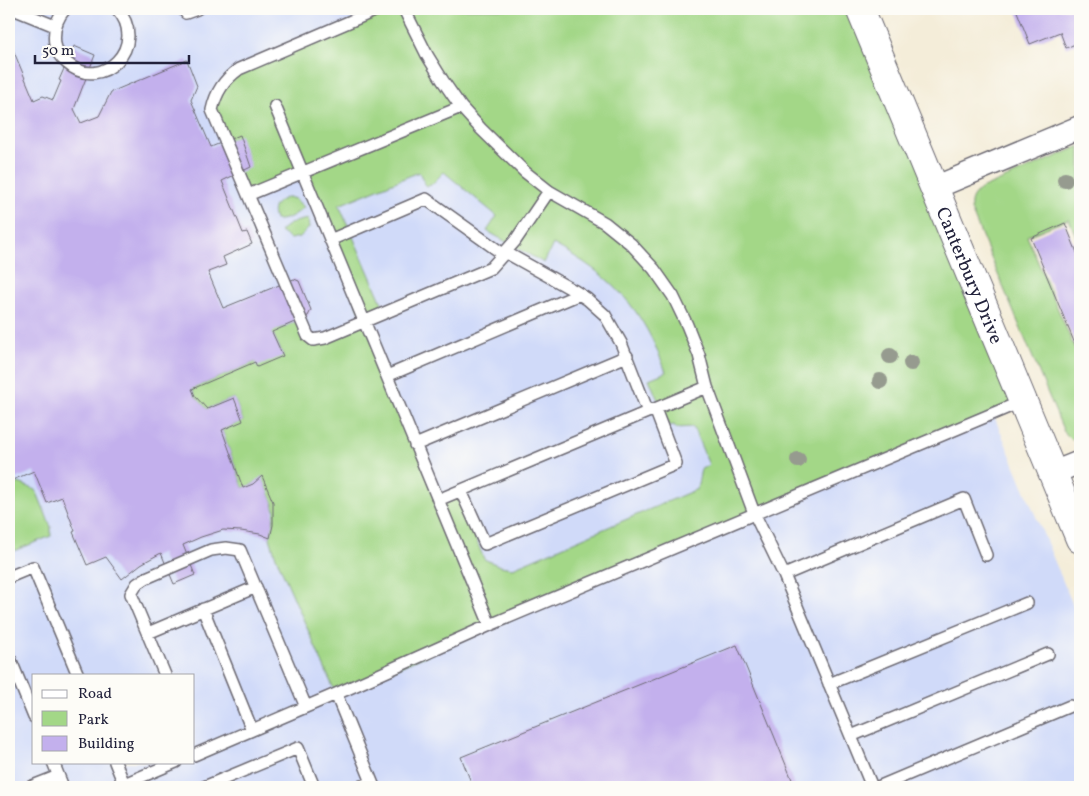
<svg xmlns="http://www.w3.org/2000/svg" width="1089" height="796" font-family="Vollkorn,serif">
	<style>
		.built { fill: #d0daf9; fill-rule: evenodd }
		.green { fill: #a3d787; stroke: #627c61; fill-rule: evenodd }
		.building { fill: #c3b0ed }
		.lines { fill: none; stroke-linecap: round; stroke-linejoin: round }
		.lane-casing { stroke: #6c6972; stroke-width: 14 }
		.street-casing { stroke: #6c6972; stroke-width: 25 }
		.secondary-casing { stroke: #6c6972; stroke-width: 30 }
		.lane { stroke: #fff; stroke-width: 11 }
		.street { stroke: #fff; stroke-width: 22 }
		.secondary { stroke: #fff; stroke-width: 28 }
		.tree { fill: #969b8f }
		.labels { text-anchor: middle; stroke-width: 5; stroke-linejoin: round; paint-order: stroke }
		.street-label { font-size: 19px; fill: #22223b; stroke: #fdfcf7 }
	</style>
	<rect width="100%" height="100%" fill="#fdfcf7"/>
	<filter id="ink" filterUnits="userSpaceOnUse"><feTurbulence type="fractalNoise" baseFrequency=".02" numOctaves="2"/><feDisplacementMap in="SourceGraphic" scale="10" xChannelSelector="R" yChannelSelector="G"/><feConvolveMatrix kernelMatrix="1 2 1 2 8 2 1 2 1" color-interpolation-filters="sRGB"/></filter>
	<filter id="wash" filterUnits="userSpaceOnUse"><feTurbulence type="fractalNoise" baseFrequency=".0096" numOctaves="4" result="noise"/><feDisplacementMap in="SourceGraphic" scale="20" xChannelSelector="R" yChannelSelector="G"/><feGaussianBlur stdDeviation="1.12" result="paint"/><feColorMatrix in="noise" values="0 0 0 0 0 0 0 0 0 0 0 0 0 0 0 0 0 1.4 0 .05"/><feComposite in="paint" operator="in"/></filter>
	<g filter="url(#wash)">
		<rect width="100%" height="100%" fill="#f4edd9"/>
		<path class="built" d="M9 9H824L1080 622V787H9ZM34 675H194V762H34Z"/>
		<path class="green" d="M379 9H860L1023 401 336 694 276 557 270 538 275 512 273 502 262 477 253 484 243 488 222 430 243 421 234 398 207 409 195 396 192 389 255 362 283 355 272 332 300 319 313 340 364 321 302 173 248 195 212 110 229 77ZM419 172 425 184 427 186 431 185 444 172 497 216 487 231 544 263 553 244C613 276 642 307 666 372L649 379 669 426 674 425 676 428 693 427 709 465 701 469 697 489 513 568 500 566 484 559 457 492 438 500 364 321 386 312 339 205Z
			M1080 146V246L1069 219 1027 236 1080 361V439L1072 440 1064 432 971 210C970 199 973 196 981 189Z
			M289 197 295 199 304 207C296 215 286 221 275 220 270 207 277 200 289 197Z
			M308 219 309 228 300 237 290 239 280 232C287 223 298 221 308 219Z
			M19 483 36 490 51 527V536L9 553V487Z"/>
		<g id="blocks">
			<path class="building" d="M1016 9H1080V42L1066 48 1060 32 1030 44Z
				M9 40 34 100 43 96 53 100 61 81 59 80 74 46 95 55 74 109 81 123 99 116 111 92 187 60 197 86 191 100 211 147 240 135 251 167 222 181 243 233 247 232 252 244 223 257 226 265 208 272 223 308 294 279 299 281 311 310 308 316 272 332 283 356 257 367 255 362 192 389 195 396 207 409 234 398 243 421 222 430 243 488 253 484 262 476 273 502V525L270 538 260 534 241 531 223 530 201 537 183 545 195 575 174 584 161 553 141 564 122 579 106 557 87 565 73 532 75 531 62 497 47 503 34 471 10 481 9 479Z
				M1065 223 1080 260V356L1031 238Z
				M737 645 795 787H473L461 757Z"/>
		</g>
	</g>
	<g filter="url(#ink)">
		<use href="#blocks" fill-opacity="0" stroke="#6c6972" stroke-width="1"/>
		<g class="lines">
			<defs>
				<path id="lane" d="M13 9 55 26
					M65 9C56 19 53 30 55 44 56 51 61 58 67 63 101 94 150 45 117 9
					M184 9 186 13 197 9
					M379 9 239 69C224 80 216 92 212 110L308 336 313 340 325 338 491 268 515 241 549 191
					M404 9 427 55 443 81 461 107 481 129 525 172 549 191 605 223 631 244 654 269 673 296 687 325 699 355 707 387 754 513 784 575 872 787
					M275 106 490 625
					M248 195 461 107
					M330 240 426 199 503 254
					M505 252 573 290 587 299 605 315 621 343 648 412
					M387 376 580 294
					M415 445 627 356
					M461 491 485 544 676 464 655 409
					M438 500 707 387
					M784 575 964 499 986 555
					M9 577 33 567 78 675
					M203 609 252 730
					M148 633 256 587
					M9 656 34 717
					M165 675 131 594 137 584 146 578 211 550 226 548 240 550 306 707
					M829 684 1027 603
					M336 694 374 787
					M851 736 1048 654
					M194 755 336 694 490 625 1023 401
					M53 762 63 787
					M115 762 124 784
					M30 787 58 776
					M117 787 176 762
					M204 787 298 748 314 787
					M359 787 372 782
					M878 787 1070 706"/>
				<path id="street" d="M934 188 1080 127
					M1053 473 1080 462"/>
				<g id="secondary">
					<path id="s1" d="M860 9 1080 539"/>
				</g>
			</defs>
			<use href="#lane" class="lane-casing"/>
			<use href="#street" class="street-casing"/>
			<use href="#secondary" class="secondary-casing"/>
			<use href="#lane" class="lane"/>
			<use href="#street" class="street"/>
			<use href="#secondary" class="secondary"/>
		</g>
		<g class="tree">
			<circle cx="1065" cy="180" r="8"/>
			<circle cx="890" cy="356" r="8"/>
			<circle cx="911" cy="363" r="8"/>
			<circle cx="880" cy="381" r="8"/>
			<circle cx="798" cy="460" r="8"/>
		</g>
	</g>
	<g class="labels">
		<g class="street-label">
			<text dy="7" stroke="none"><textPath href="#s1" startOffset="288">Canterbury Drive</textPath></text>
		</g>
	</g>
	<rect width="1089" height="796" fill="none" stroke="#fdfcf7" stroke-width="30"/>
	<rect x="32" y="674" width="162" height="90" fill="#fdfcf7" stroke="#a5a5ac"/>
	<rect x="42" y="690" width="25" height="8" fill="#ffffff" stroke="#a5a5ac"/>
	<text x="78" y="698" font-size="15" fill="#22223b">Road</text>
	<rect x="42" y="711" width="25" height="15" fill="#a3d787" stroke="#a5a5ac"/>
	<text x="78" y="724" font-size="15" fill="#22223b">Park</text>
	<rect x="42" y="736" width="25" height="15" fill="#c3b0ed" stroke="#a5a5ac"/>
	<text x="78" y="748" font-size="15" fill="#22223b">Building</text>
	<path d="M35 55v8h154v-8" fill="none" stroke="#22223b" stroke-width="2.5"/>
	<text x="42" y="55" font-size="15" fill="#22223b" stroke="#fdfcf7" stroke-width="4" paint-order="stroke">50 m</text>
</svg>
